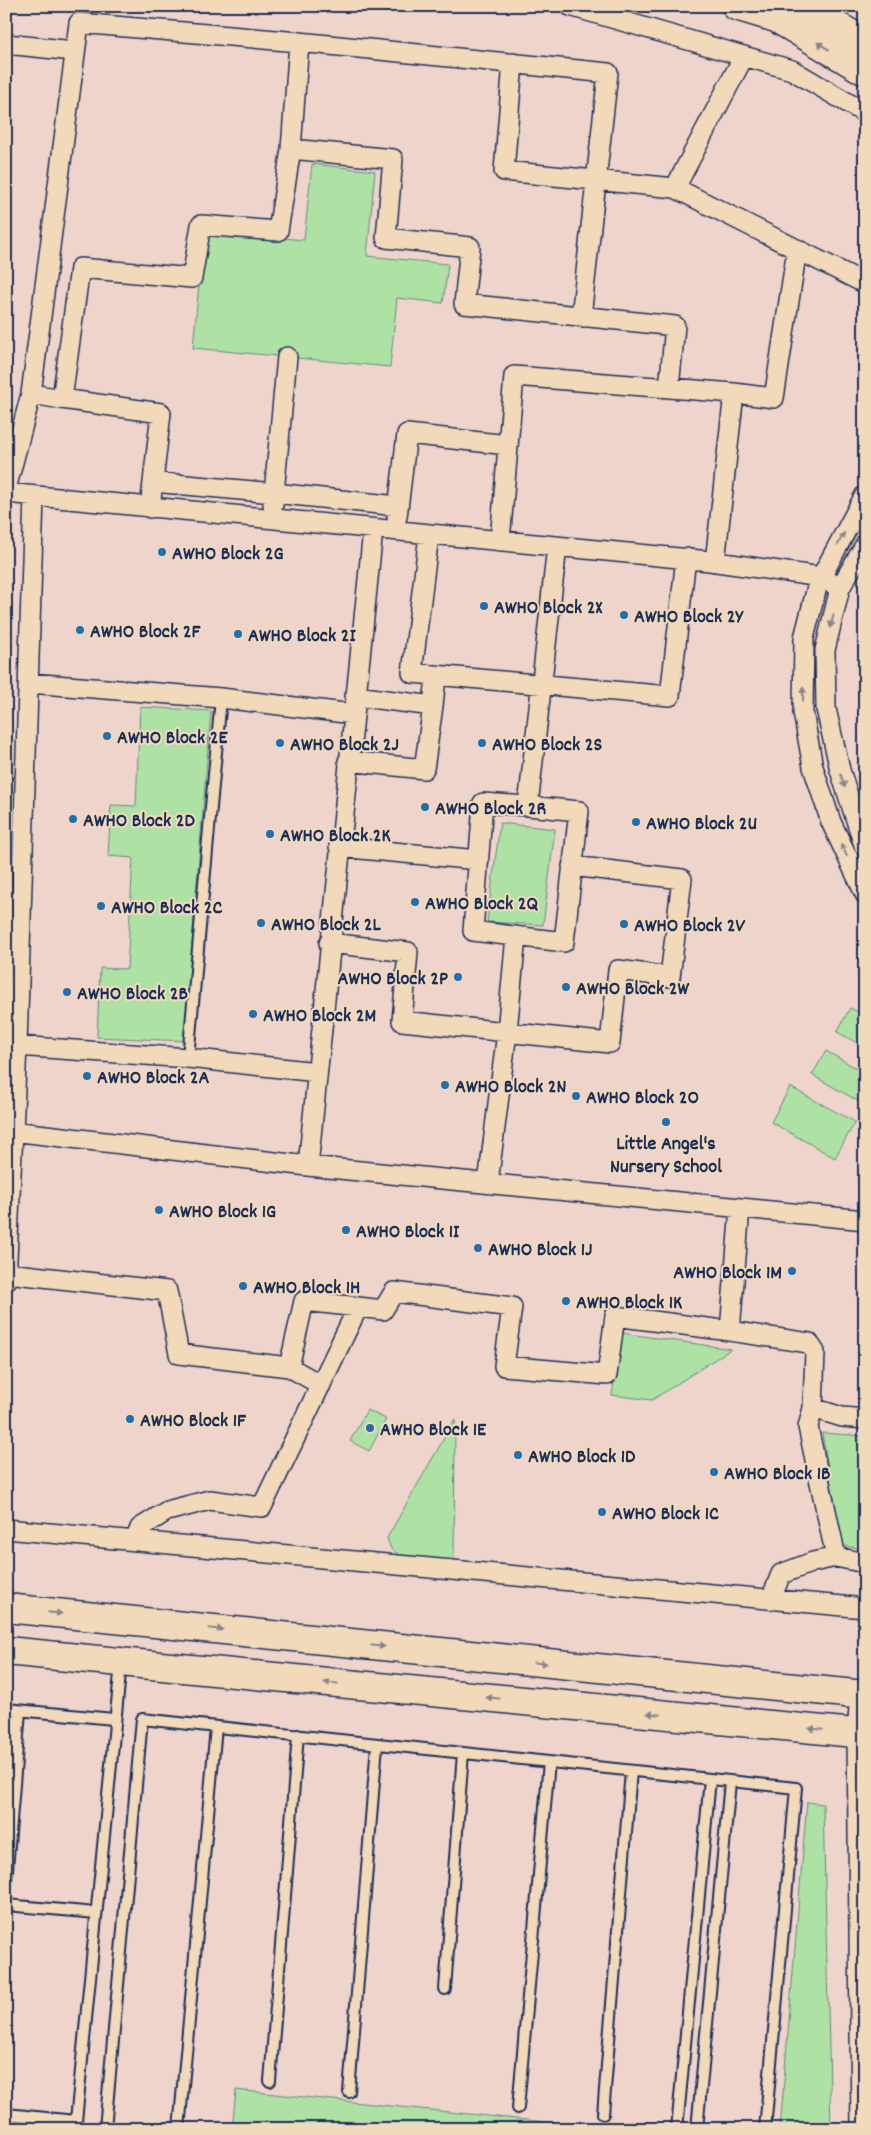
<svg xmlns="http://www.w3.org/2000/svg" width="871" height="2135" font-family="Dekko,sans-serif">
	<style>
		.green { fill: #ade2a4; stroke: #648881 }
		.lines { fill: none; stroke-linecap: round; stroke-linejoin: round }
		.lane-casing { stroke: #1b2f5e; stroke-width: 14 }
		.street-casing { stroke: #1b2f5e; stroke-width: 22 }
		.secondary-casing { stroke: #1b2f5e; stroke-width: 31 }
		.lane { stroke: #f2d9b9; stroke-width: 10 }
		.street { stroke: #f2d9b9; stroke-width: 19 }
		.secondary { stroke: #f2d9b9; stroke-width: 28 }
		.oneway { fill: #86848c }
		.poi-dot { fill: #1f6fb2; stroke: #f2d9b9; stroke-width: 2 }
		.labels { text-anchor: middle; stroke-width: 4; stroke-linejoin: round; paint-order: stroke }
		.poi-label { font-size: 20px; font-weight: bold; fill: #1b2f5e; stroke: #f2d9b9; text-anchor: start }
	</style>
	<rect width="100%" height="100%" fill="#efd4cb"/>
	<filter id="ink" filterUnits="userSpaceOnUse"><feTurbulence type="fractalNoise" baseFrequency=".02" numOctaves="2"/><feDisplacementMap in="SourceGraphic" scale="10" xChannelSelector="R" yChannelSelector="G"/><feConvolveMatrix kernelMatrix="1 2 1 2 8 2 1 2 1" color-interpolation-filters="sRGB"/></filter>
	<g filter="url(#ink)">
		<path class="green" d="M312 164 375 171 367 256 448 264 443 303 397 298 390 367 193 348 204 230 304 240Z
			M140 707 211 711 184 1041 97 1037 100 968 127 969 133 858 108 856 111 805 136 806Z
			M500 823 555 829 543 925 487 922Z
			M850 1008 865 1015V1047L837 1032Z
			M826 1051 865 1073V1105L812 1075Z
			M790 1087 855 1122 835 1158 771 1122Z
			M622 1333 731 1349 652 1400 612 1395Z
			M367 1410 386 1419 369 1451 350 1441Z
			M455 1419 454 1561 399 1555 391 1549 387 1538Z
			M822 1433 865 1436V1549L842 1546Z
			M807 1802 823 1804 831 2129H780Z
			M236 2090 614 2129H232Z"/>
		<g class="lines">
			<defs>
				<path id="lane" d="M188 1058 221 698
					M6 1709 114 1719
					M6 1882 20 1711
					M6 1905 96 1913
					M445 1989 463 1753
					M270 2081 298 1735
					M349 2092 377 1744
					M518 2108 549 1762
					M6 2114 76 2121 121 1663
					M603 2114 631 1771
					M105 2129 142 1719 796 1788 765 2129
					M179 2129 216 1727
					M677 2129 710 1779
					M697 2129 730 1782"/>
				<path id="street" d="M570 6 792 70 865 113
					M299 42 291 149 393 159 386 238 470 247 464 304 675 326 669 388
					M6 44 74 51
					M513 63 504 171 675 188 860 281
					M675 188 744 56
					M287 357 274 493 398 506
					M734 393 774 398 797 249
					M31 394 62 399 80 268 192 278 201 225 278 231 291 149
					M62 399 161 413 150 508
					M153 482 274 493 273 505
					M6 489 31 394 79 23 299 42 608 73 581 317
					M6 493 710 561 821 577 840 588
					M865 495 818 583 804 638 803 712 813 767 831 822 865 894
					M397 517 407 434 508 445
					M429 535 412 673 670 696 686 558
					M500 541 514 376 734 393 715 562
					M865 545 840 588 825 650 826 709 840 770 865 848
					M29 683 221 698 353 714
					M355 696 433 706 436 676
					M348 761 424 769 433 706
					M528 806 483 803 473 931 564 942 579 811 528 806 557 546
					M339 847 479 860
					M329 943 408 952 402 1021 610 1043 618 970 670 977 682 879 572 866
					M17 1046 188 1058 317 1072
					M12 1131 308 1166 865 1220
					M308 1166 373 530
					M488 1183 507 1032 516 936
					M740 1208 730 1331 809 1343 815 1352 813 1408 842 1417 865 1419
					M7 1273 167 1291 179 1354 289 1367 321 1385
					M6 1281 17 1046 34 496
					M289 1367 304 1301 358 1307
					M6 1529 865 1608
					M135 1541 140 1528 167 1511 210 1500 262 1507 358 1307 383 1310 394 1292 512 1307 504 1366 607 1375 615 1316 730 1331
					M836 1557 865 1563
					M771 1599 781 1574 813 1562 836 1557 808 1427 813 1408
					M860 1694 857 1733 861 2129"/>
				<path id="secondary" d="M736 6 776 18 865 71
					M802 6 865 42
					M6 1608 865 1695
					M6 1651 865 1734"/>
			</defs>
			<use href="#lane" class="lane-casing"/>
			<use href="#street" class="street-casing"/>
			<use href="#secondary" class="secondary-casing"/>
			<use href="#lane" class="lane"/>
			<use href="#street" class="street"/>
			<use href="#secondary" class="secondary"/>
		</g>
		<defs><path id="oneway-solid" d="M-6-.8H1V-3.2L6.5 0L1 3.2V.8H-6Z" transform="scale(1.25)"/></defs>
		<g class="oneway">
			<use href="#oneway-solid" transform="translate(823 46) rotate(-149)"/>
			<use href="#oneway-solid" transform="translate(841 539) rotate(-62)"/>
			<use href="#oneway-solid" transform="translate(832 621) rotate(104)"/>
			<use href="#oneway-solid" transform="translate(803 694) rotate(-90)"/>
			<use href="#oneway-solid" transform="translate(843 781) rotate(72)"/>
			<use href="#oneway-solid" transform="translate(844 850) rotate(-115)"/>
			<use href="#oneway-solid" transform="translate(55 1613) rotate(6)"/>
			<use href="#oneway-solid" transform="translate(216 1629) rotate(6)"/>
			<use href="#oneway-solid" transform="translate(378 1646) rotate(6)"/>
			<use href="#oneway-solid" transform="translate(540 1663) rotate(6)"/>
			<use href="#oneway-solid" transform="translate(331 1683) rotate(-174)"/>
			<use href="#oneway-solid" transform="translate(493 1698) rotate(-174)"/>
			<use href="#oneway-solid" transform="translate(654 1714) rotate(-175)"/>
			<use href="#oneway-solid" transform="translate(816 1729) rotate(-175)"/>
		</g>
	</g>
	<g class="poi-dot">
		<circle cx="162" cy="552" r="5"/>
		<circle cx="484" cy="606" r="5"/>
		<circle cx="624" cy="615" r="5"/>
		<circle cx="80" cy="630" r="5"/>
		<circle cx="238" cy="634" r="5"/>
		<circle cx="107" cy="736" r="5"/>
		<circle cx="280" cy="743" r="5"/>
		<circle cx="482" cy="743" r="5"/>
		<circle cx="425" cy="807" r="5"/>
		<circle cx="73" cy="819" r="5"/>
		<circle cx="636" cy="822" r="5"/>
		<circle cx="270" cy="834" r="5"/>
		<circle cx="415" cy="902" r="5"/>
		<circle cx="101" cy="906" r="5"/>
		<circle cx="261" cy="923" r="5"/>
		<circle cx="624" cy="924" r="5"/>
		<circle cx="458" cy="977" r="5"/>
		<circle cx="566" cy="987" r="5"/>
		<circle cx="67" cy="992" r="5"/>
		<circle cx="253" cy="1014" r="5"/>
		<circle cx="87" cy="1076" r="5"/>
		<circle cx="445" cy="1085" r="5"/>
		<circle cx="576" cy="1096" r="5"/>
		<circle cx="666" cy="1122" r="5"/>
		<circle cx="159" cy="1210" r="5"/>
		<circle cx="346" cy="1230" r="5"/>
		<circle cx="478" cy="1248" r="5"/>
		<circle cx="792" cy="1271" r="5"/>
		<circle cx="243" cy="1286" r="5"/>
		<circle cx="566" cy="1301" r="5"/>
		<circle cx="130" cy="1419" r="5"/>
		<circle cx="370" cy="1428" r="5"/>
		<circle cx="518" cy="1455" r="5"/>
		<circle cx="714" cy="1472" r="5"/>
		<circle cx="602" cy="1512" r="5"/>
	</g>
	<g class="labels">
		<g class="poi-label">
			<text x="172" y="559">AWHO Block 2G</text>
			<text x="494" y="613">AWHO Block 2X</text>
			<text x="634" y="622">AWHO Block 2Y</text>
			<text x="90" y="637">AWHO Block 2F</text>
			<text x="248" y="641">AWHO Block 2I</text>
			<text x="117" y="743">AWHO Block 2E</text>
			<text x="290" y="750">AWHO Block 2J</text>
			<text x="492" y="750">AWHO Block 2S</text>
			<text x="435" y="814">AWHO Block 2R</text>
			<text x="83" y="826">AWHO Block 2D</text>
			<text x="646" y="829">AWHO Block 2U</text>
			<text x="280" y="841">AWHO Block 2K</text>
			<text x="425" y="909">AWHO Block 2Q</text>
			<text x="111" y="913">AWHO Block 2C</text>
			<text x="271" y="930">AWHO Block 2L</text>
			<text x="634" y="931">AWHO Block 2V</text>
			<text x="448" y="984" text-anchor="end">AWHO Block 2P</text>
			<text x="576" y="994">AWHO Block 2W</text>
			<text x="77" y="999">AWHO Block 2B</text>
			<text x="263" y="1021">AWHO Block 2M</text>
			<text x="97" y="1083">AWHO Block 2A</text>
			<text x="455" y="1092">AWHO Block 2N</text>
			<text x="586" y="1103">AWHO Block 2O</text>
			<text x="666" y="1149" text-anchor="middle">Little Angel's<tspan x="666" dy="23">Nursery School</tspan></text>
			<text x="169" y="1217">AWHO Block 1G</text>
			<text x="356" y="1237">AWHO Block 1I</text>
			<text x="488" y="1255">AWHO Block 1J</text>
			<text x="782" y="1278" text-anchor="end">AWHO Block 1M</text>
			<text x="253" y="1293">AWHO Block 1H</text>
			<text x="576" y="1308">AWHO Block 1K</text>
			<text x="140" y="1426">AWHO Block 1F</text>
			<text x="380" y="1435">AWHO Block 1E</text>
			<text x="528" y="1462">AWHO Block 1D</text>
			<text x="724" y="1479">AWHO Block 1B</text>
			<text x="612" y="1519">AWHO Block 1C</text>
		</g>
	</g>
	<rect width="871" height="2135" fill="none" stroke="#f2d9b9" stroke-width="25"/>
	<rect x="12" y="12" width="846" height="2110" fill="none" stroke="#1b2f5e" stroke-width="2" filter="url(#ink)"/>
</svg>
